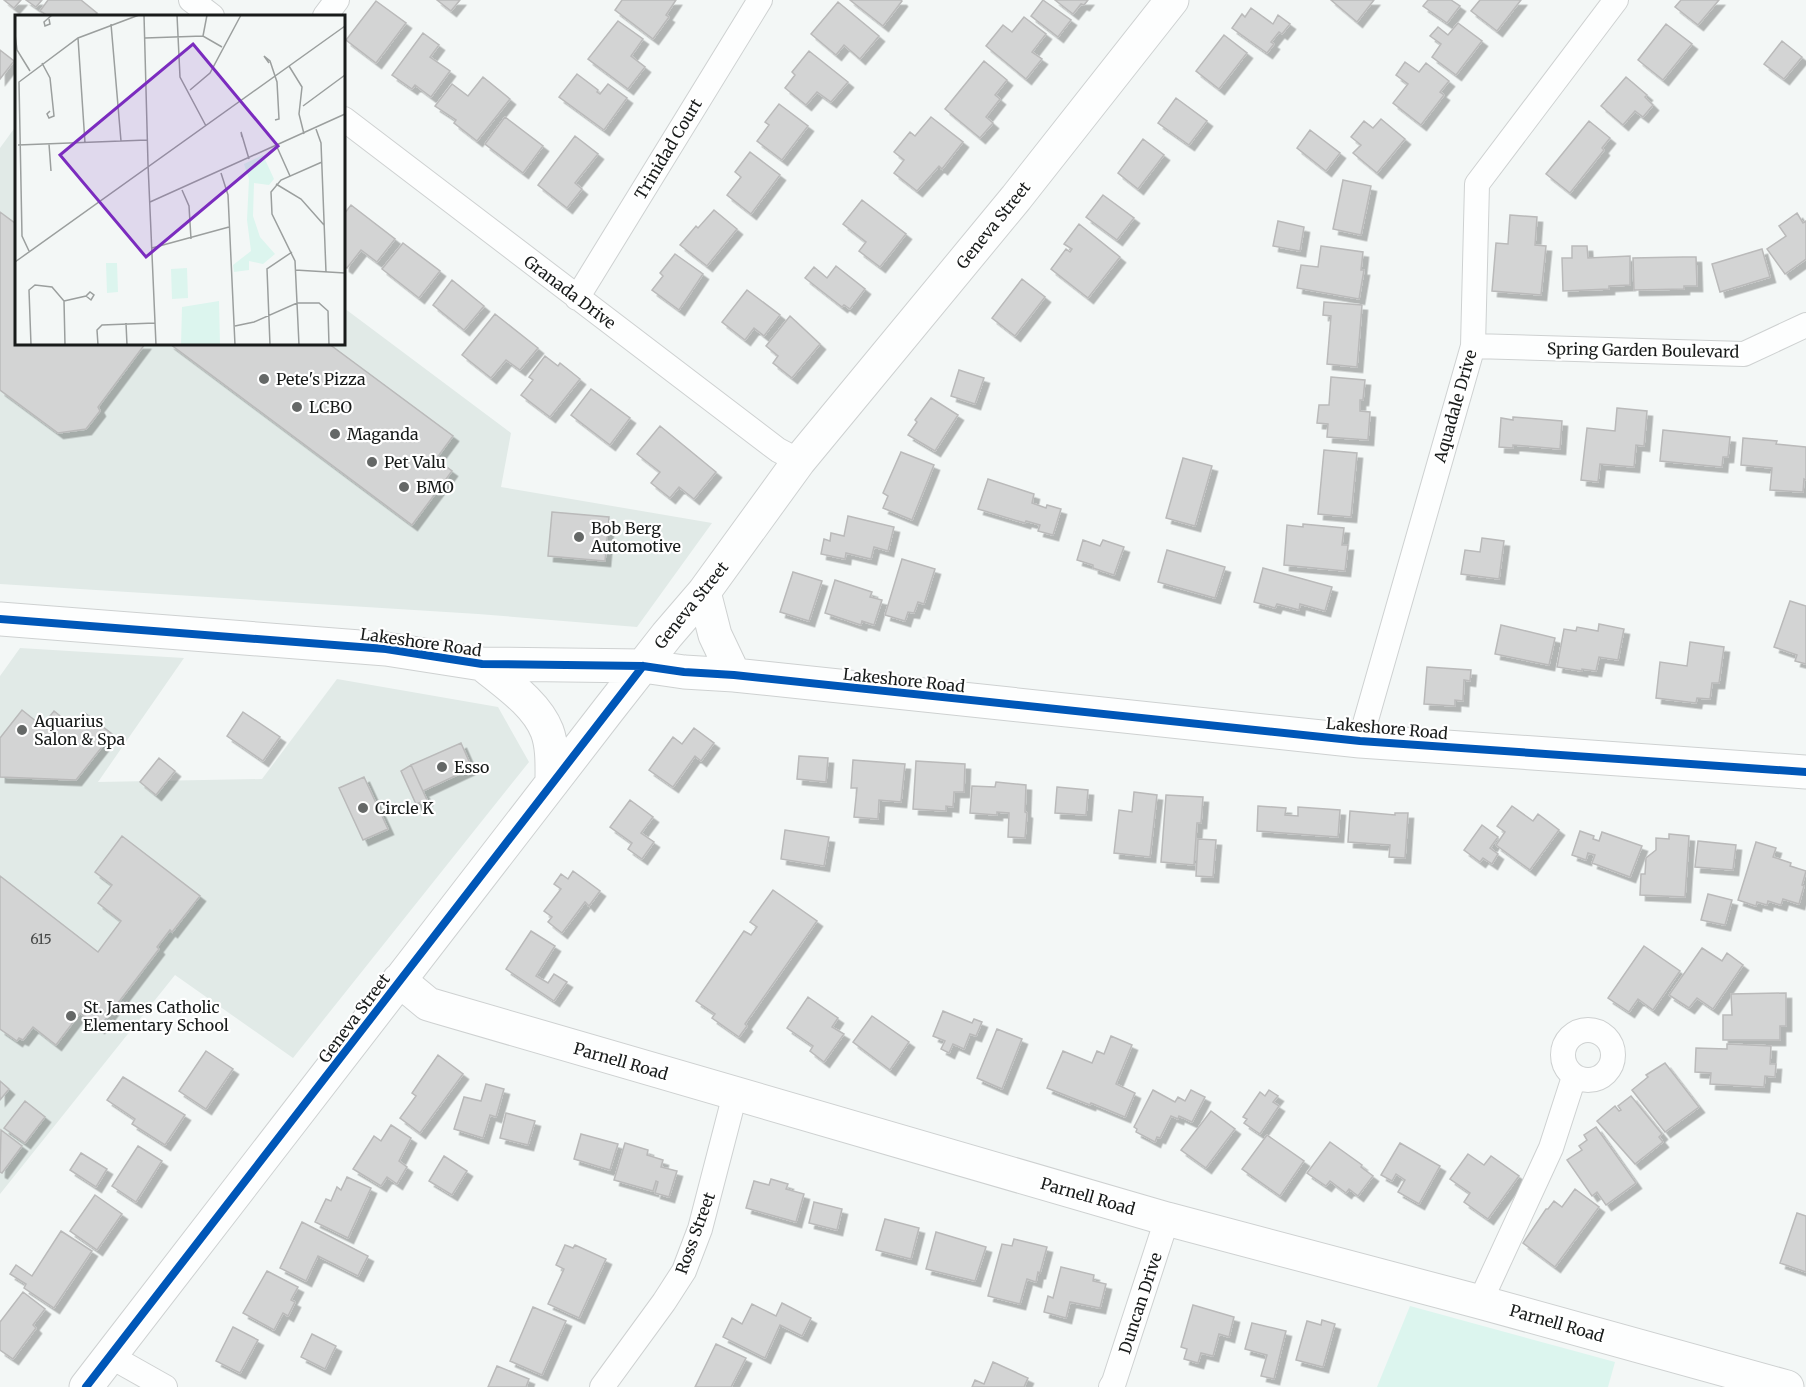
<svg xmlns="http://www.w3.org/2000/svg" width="1806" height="1387" font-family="Merriweather,serif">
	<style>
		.built { fill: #e1eae7 }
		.green { fill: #dcf5ee }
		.building { fill: #d3d4d4; stroke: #bababa; stroke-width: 1.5; filter: url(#shadow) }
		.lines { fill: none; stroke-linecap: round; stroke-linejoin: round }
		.street-casing { stroke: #ced1d1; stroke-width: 26 }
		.secondary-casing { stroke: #ced1d1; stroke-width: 35 }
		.street { stroke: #fdfefe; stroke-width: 24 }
		.secondary { stroke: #fdfefe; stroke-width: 33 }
		.cycleway-casing { stroke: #fff; stroke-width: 11 }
		.cycleway { stroke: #0057b8; stroke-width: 8 }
		.poi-dot { fill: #656867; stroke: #fff; stroke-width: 2 }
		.labels { text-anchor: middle; stroke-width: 4.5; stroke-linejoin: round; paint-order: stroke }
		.number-label { font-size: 14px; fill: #474948 }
		.street-label { font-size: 16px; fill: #181b1a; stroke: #fff }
		.poi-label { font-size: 16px; fill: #181b1a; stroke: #fff; text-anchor: start }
		.inset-road { fill: none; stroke: #9b9f9e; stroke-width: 1.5 }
		.view { fill: #7b2cbf; fill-opacity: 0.15; stroke: #7b2cbf; stroke-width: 3 }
		.inset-edge { fill: none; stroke: #181b1a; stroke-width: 3 }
	</style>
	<defs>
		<filter id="shadow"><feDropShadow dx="5.5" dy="5.5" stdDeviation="0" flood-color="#0004"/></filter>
	</defs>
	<rect width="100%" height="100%" fill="#f3f7f6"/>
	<path class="built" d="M16 126V344H344V308L511 433 501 487 712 523 637 627 478 614 0 584V148Z
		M20 648 184 658 98 782 262 779 337 679 498 707 529 762 293 1058 175 975 0 1194V676Z"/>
	<path class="green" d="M1410 1306 1615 1362 1608 1387H1377Z"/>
	<path class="building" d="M4 0H21L14 8Z
		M26 0H42L36 7Z
		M48 0H81L97 13 94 16H48L40 11Z
		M437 0H460L451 11Z
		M622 0H676L666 15 669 17 653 39 615 10Z
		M850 0H901L902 1 883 26Z
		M1043 0 1071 20 1058 37 1031 16Z
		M1055 0H1088L1084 5 1081 4 1073 14Z
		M1331 0H1374L1357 22Z
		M1428 0H1451L1460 6 1447 23 1423 6Z
		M1480 0H1521L1497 31 1471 11Z
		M1681 0H1719L1698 25 1675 7Z
		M376 1 406 23 376 63 346 40Z
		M838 2 879 36 860 59 844 45 836 55 811 34Z
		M1251 8 1273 24 1278 15 1290 24 1282 34 1279 32 1271 42 1274 44 1267 53 1232 28 1242 14 1245 17Z
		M1024 17 1046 34 1032 52 1042 59 1026 79 986 46 1003 25 1012 32Z
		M618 21 643 39 631 56 645 67 628 89 588 59Z
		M1458 23 1482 41 1456 75 1432 57 1441 44 1430 36 1438 27 1448 35Z
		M1666 24 1692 44 1663 80 1638 60Z
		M423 33 439 45 430 57 450 71 431 97 415 85 412 89 392 75Z
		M1224 35 1247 53 1219 89 1196 71Z
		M1782 41 1802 57 1784 79 1764 64Z
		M0 50 14 61 0 79Z
		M809 51 848 82 831 102 817 92 806 105 785 88 795 75 792 72Z
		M984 61 1007 80 995 95 1000 99 986 117 993 123 980 138 945 109Z
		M1405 62 1419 72 1426 63 1449 81 1440 92 1444 95 1421 125 1393 103 1408 84 1396 75Z
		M577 74 598 90 597 92 600 94 608 84 627 98 604 130 559 97Z
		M483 77 510 99 477 141 454 123 456 120 435 106 452 84 468 96Z
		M1626 77 1647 95 1645 97 1653 105 1643 117 1635 111 1623 125 1601 106Z
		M1176 98 1207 121 1189 145 1158 123Z
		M779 104 808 126 782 160 757 141 769 125 765 122Z
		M505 117 543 146 523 173 485 144Z
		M931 117 963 142 942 169 939 166 917 191 894 173 904 160 894 152 910 132 915 136Z
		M1381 119 1405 139 1377 173 1353 153 1361 145 1351 137 1364 121 1373 128Z
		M1589 121 1610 138 1602 148 1604 150 1570 193 1546 174Z
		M1310 130 1340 153 1326 171 1297 148Z
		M575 136 598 154 575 183 582 189 567 208 538 185Z
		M1143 139 1164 155 1138 189 1118 173Z
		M750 152 780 175 751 214 727 195 741 177 735 172Z
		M1343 180 1371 186 1361 235 1333 229Z
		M1103 195 1134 218 1117 240 1086 217Z
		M862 200 906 234 880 267 859 251 866 242 843 224Z
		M351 205 395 239 377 262 361 250 347 268 344 266V214Z
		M714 210 737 229 707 266 680 245 696 226 698 228Z
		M0 212 15 223 16 221V344H145L98 407 100 411 86 429 58 433 0 390Z
		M1797 213 1803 223 1806 221V259L1785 274 1767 249 1786 236 1779 226Z
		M1510 215 1537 217 1535 245 1546 246 1541 295 1492 291 1496 243 1508 244Z
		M1278 221 1304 227 1300 251 1273 246Z
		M1079 224 1120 257 1088 298 1051 269 1066 249 1070 252 1072 249 1064 244Z
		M403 243 440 271 419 298 382 269Z
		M1321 246 1363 252 1361 270H1364L1359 299 1297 288 1301 265 1318 267Z
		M1572 246H1587L1588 258 1630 256V285L1609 286V289L1563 291 1562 258H1572Z
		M1762 249 1770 277 1720 292 1712 264Z
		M675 254 703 274 679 310 652 290 663 276 660 273Z
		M1683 257H1696L1697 286H1684V289L1634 290 1633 258Z
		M836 266 865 289 850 309 844 305 842 307 805 278 814 267 827 278Z
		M1022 279 1045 297 1015 336 992 318Z
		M452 280 484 306 464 330 433 305Z
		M747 290 780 315 764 336 754 328 745 340 722 322Z
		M1324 302 1362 305 1357 367 1327 364 1331 316 1323 315Z
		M495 314 538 348 520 370 506 360 491 378 462 355Z
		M790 316 820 344 792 378 773 363 778 356 766 346Z
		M170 344H329L453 436 436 459 452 471 412 525Z
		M545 356 558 366 560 363 580 379 550 417 521 395 533 380 529 377Z
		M959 370 984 378 975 404 951 396Z
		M1331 377 1365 380 1363 400H1360V411L1370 412 1368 440 1327 437 1328 424 1317 423 1319 405H1329Z
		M591 389 630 418 610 445 571 415Z
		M931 398 958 415 935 451 908 435 917 422 915 420Z
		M1617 408 1647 411 1644 446 1636 445 1634 467 1600 464 1598 482 1581 480 1587 428 1615 431Z
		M1513 417 1562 421 1560 449 1513 445V448L1499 447 1501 418 1513 420Z
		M660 426 716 472 694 499 679 487 670 498 651 483 660 472 637 454Z
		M1663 430 1730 437 1728 457H1723L1722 467 1660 461Z
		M1743 438 1777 441 1776 444 1806 447V480L1804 479 1803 492 1770 490 1772 468 1741 465Z
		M1324 450 1357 453 1351 517 1318 514Z
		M901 452 934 465 912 520 883 508 888 496 883 493Z
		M1183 458 1212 466 1195 526 1166 518Z
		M988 479 1034 494 1032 503 1046 508 1047 505 1061 509 1053 535 1038 531 1040 525 1026 521 1025 523 978 509Z
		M552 512 609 517 605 561 548 556Z
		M848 516 894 527 888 551 874 547 871 559 846 553 845 559 821 554 824 539 830 541 831 533 844 536Z
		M1303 524 1344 528 1342 545H1348L1345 571 1284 565 1287 525 1303 527Z
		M1482 538 1504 541 1499 579 1461 574 1465 550 1480 552Z
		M1083 540 1100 546 1103 540 1124 547 1114 575 1093 568V565L1077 560Z
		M1167 550 1225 567 1215 598 1158 582Z
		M902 559 935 569 924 604 918 602 914 613 908 612 905 621 885 615Z
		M1263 568 1332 587 1325 611 1300 604 1299 610 1277 604 1275 608 1254 602Z
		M793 572 822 581 809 621 780 612Z
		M835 580 872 592 870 597 882 600 874 625 862 621 861 625 825 613Z
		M1790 601 1806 606V664L1795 661 1797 655 1774 647Z
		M1599 624 1624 629 1618 660 1599 657 1596 671 1582 669V671L1557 667 1564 629 1576 631 1577 627 1598 631Z
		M1501 625 1555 638 1549 665 1495 654Z
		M1690 642 1724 647 1719 683H1712L1710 699 1697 698 1696 703 1656 698 1660 662 1687 666Z
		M1427 667 1471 670 1470 681 1464 680 1463 701 1455 700V706L1424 704Z
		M22 710 42 726 54 711 74 727 85 713 112 734 76 780 0 777V738Z
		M243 712 280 737 263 761 227 736Z
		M694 728 714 743 701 761 695 756 673 787 649 770 673 737 682 744Z
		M461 743 472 768 423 791 411 765Z
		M799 756 828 758 826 782 797 779Z
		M159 758 175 771 156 795 140 782Z
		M853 760 905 764 901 802 879 800 878 819 854 817 857 788H851Z
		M916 761 965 764 964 792H954L953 807 946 806V811L913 809Z
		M411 765 427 800 416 804 401 771Z
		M364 777 388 829 363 840 339 788Z
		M996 782 1026 785 1025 812 1027 813 1025 838 1008 837 1009 813 997 812V815L970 813 972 786 995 787Z
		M1057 787 1088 790 1086 815 1055 813Z
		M1134 792 1157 795 1150 857 1114 853 1119 810 1132 812Z
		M1166 795 1203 797 1201 823H1197L1194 865 1161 862Z
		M630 800 653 817 641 833 654 842 642 859 628 849 632 843 610 827Z
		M1258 806 1286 808 1285 815 1298 816V807L1340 810 1338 837 1257 831Z
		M1512 806 1533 821 1538 814 1559 830 1530 870 1496 845 1505 832 1497 826Z
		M1350 811 1395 815V813H1408L1405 858 1389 857 1390 845 1348 842Z
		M1482 825 1498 837 1490 848 1498 854 1492 864 1483 858 1480 862 1464 850Z
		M785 830 829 837 824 866 781 859Z
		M1580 831 1594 836 1593 839 1599 841 1602 832 1642 846 1630 877 1592 863 1595 855 1588 853 1586 860 1572 855Z
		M1669 834 1689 836 1685 897 1640 895 1641 874H1645L1646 858 1656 850V838L1669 839Z
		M122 836 200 896 172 932 170 930 157 947 159 949 99 1028 80 1013 56 1045 33 1027 23 1040 19 1038 17 1041 0 1029V876L98 952 121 921 98 903 112 885 95 872Z
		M1198 839 1216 840 1213 877 1196 876Z
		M1698 841 1736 845 1733 870 1695 867Z
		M1756 842 1776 848 1773 857 1791 863 1790 866 1806 871 1802 885 1804 886 1799 904 1783 899 1781 905 1768 901 1767 905 1757 902 1756 906 1738 900Z
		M573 871 600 891 589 906 585 902 562 933 548 922 552 917 544 911 561 889 554 884 561 874 568 879Z
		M773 890 817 921 745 1024 747 1026 739 1037 712 1018 715 1014 696 1001 744 931 751 935 757 927 750 922Z
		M1708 894 1732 900 1725 925 1701 920Z
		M531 931 555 946 536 976 548 983 554 974 567 982 554 1001 506 969Z
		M1644 946 1680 971 1653 1010 1638 999 1629 1012 1608 998Z
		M1702 948 1722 961 1727 953 1743 965 1713 1009 1697 998 1689 1008 1669 995Z
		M1786 993V1026H1780V1040H1723V1015H1732L1731 994Z
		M808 997 838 1018 832 1027 844 1034 824 1062 810 1051 813 1046 787 1028Z
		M943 1011 972 1023 974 1019 982 1022 976 1036 970 1034 964 1049 953 1044 949 1053 941 1049 945 1041 933 1036Z
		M872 1016 909 1042 890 1070 853 1042Z
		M997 1029 1022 1039 1002 1089 977 1078Z
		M1111 1036 1132 1045 1116 1084 1135 1093 1125 1117 1091 1103 1090 1105 1047 1088 1063 1051 1092 1063 1097 1051 1104 1054Z
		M1727 1044 1771 1046 1770 1064H1776L1775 1077 1765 1076 1764 1087 1710 1084 1711 1073 1695 1072 1696 1048 1727 1049Z
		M206 1051 233 1069 206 1109 179 1091Z
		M438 1055 463 1074 420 1133 400 1118 416 1096 412 1093Z
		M1665 1063 1699 1107 1665 1132 1632 1090 1648 1077 1646 1075Z
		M123 1077 185 1115 165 1145 132 1124 135 1119 107 1100Z
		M0 1081 9 1089 0 1100Z
		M486 1084 504 1089 496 1117 490 1115 483 1138 454 1129 464 1097 481 1101Z
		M1153 1090 1175 1102 1178 1097 1185 1101 1191 1090 1205 1097 1192 1122 1179 1116 1178 1119 1171 1116 1160 1138 1157 1137 1155 1142 1136 1132 1137 1129 1134 1127Z
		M1269 1090 1278 1096 1273 1102 1279 1106 1260 1134 1244 1123 1247 1119 1243 1117 1260 1092 1265 1096Z
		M1631 1096 1662 1134 1659 1137 1663 1142 1635 1164 1597 1121 1615 1106 1619 1111 1621 1110 1618 1106Z
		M25 1101 45 1117 25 1143 4 1128Z
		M1211 1111 1235 1129 1206 1168 1181 1150Z
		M506 1113 535 1121 528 1145 500 1138Z
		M391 1125 411 1138 399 1161 407 1167 397 1184 387 1177 381 1186 353 1169 374 1136 381 1141Z
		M1596 1127 1636 1183 1606 1205 1597 1192 1592 1196 1567 1160 1582 1150 1579 1146 1587 1140 1584 1135Z
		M1 1130 22 1146 2 1173 0 1172Z
		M581 1134 618 1144 610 1170 574 1159Z
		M1267 1135 1304 1161 1280 1196 1242 1169Z
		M1330 1142 1362 1165 1361 1167 1373 1176 1358 1196 1349 1189 1346 1193 1330 1181 1326 1186 1307 1173Z
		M625 1143 648 1150 647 1155 663 1160 661 1167 677 1171 669 1197 655 1193 658 1182 656 1181 653 1191 614 1180Z
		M1400 1143 1440 1166 1419 1204 1398 1192 1405 1180 1396 1174 1392 1181 1381 1175Z
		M138 1146 162 1161 136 1202 112 1186Z
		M81 1153 107 1169 96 1187 70 1170Z
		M1468 1154 1484 1165 1491 1156 1519 1176 1488 1219 1464 1202 1470 1193 1450 1179Z
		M444 1156 467 1171 452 1195 429 1181Z
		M347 1177 371 1188 348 1238 315 1222 326 1199 331 1201 337 1187 341 1190Z
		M771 1179 788 1184 786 1189 804 1194 796 1222 746 1208 754 1181 769 1185Z
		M1575 1189 1599 1207 1555 1267 1523 1243 1546 1209H1548L1554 1201 1562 1207Z
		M95 1195 122 1214 97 1250 70 1231Z
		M814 1202 842 1209 837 1230 809 1223Z
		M1797 1213 1806 1216V1272L1780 1263Z
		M885 1219 919 1228 911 1259 876 1250Z
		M302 1222 368 1256 358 1276 318 1256 306 1281 280 1268Z
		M61 1231 92 1251 54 1308 24 1288 26 1284 10 1274 16 1265 32 1276Z
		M936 1232 986 1247 975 1281 926 1269Z
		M1014 1239 1047 1247 1040 1273 1038 1272 1036 1282 1027 1279 1020 1304 988 1296 1002 1244 1012 1246Z
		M565 1245 573 1248 575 1245 606 1259 579 1318 548 1304 564 1269 556 1265Z
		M1061 1267 1094 1275 1093 1281 1106 1284 1100 1308 1070 1302 1066 1318 1044 1312 1048 1296 1053 1298Z
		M267 1271 298 1287 291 1300 295 1302 288 1316 283 1313 274 1330 243 1313Z
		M23 1292 45 1309 33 1325 36 1328 13 1359 0 1350V1322Z
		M782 1303 811 1318 802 1336 780 1325 765 1358 723 1337 732 1318 742 1324 752 1304 776 1316Z
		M1193 1305 1234 1317 1229 1337 1219 1334 1213 1356 1201 1353 1198 1363 1184 1359 1187 1349 1181 1347Z
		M533 1307 566 1321 542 1375 510 1361Z
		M1322 1320 1335 1324 1323 1367 1296 1360 1307 1321 1321 1325Z
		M1252 1323 1286 1331 1274 1379 1261 1376 1267 1355 1245 1349Z
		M233 1327 258 1340 240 1373 216 1361Z
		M312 1334 336 1346 325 1369 301 1357Z
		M716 1344 746 1358 731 1387H695Z
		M993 1362 1028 1378 1024 1387H972L975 1380 984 1384Z
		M497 1366 529 1379 526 1387H488Z"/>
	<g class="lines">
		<defs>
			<path id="street" d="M191 0 212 16
				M325 16 337 0
				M344 119 778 450 799 461
				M577 298 760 0
				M1473 346 1744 354 1806 325
				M1360 741 1473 346 1477 184 1616 0
				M1563 1055a25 25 0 1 1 50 0a25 25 0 1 1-50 0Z
				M1480 1302 1551 1148 1574 1077
				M110 1356 165 1387
				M602 1387 664 1302 684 1271 700 1229 735 1094
				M1111 1387 1114 1382 1167 1219"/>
			<path id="secondary" d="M704 592 715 635 734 675
				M0 619 386 649 482 664 643 666 684 672 734 675 1360 741 1806 772
				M482 664C505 683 536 703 547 731 553 747 552 766 552 783
				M399 980 428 1004 438 1007 1167 1219 1480 1302 1787 1387
				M86 1387 609 709 667 635 704 592 799 461 1016 198 1172 0"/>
		</defs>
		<use href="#street" class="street-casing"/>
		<use href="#secondary" class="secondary-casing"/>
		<use href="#street" class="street"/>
		<use href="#secondary" class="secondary"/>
		<defs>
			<path id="cycleway" d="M0 619 386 649 482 664 643 666 684 672 734 675 1360 741 1806 772
				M86 1387 643 666"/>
		</defs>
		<use href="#cycleway" class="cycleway-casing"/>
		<use href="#cycleway" class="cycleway"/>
	</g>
	<g class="poi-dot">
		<circle cx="264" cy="379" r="6"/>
		<circle cx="297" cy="407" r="6"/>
		<circle cx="335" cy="434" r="6"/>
		<circle cx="372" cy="462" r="6"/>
		<circle cx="404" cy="487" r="6"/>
		<circle cx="579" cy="537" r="6"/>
		<circle cx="22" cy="730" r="6"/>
		<circle cx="442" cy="767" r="6"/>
		<circle cx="363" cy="808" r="6"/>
		<circle cx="71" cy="1016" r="6"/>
	</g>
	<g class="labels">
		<g class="number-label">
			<text x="41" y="944">615</text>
		</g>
		<g class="street-label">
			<text transform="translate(668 149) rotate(-59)" y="6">Trinidad Court</text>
			<text transform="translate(993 225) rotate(-51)" y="6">Geneva Street</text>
			<text transform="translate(570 292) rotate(37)" y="6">Granada Drive</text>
			<text transform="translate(1643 350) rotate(1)" y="6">Spring Garden Boulevard</text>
			<text transform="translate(1455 406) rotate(-74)" y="6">Aquadale Drive</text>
			<text transform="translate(691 605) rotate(-51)" y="6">Geneva Street</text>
			<text transform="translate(421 642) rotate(8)" y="6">Lakeshore Road</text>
			<text transform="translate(904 680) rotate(6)" y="6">Lakeshore Road</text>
			<text transform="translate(1387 728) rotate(5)" y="6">Lakeshore Road</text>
			<text transform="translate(354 1018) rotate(-53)" y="6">Geneva Street</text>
			<text transform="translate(621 1061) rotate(16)" y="6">Parnell Road</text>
			<text transform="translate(1088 1196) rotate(16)" y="6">Parnell Road</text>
			<text transform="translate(695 1233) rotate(-70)" y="6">Ross Street</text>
			<text transform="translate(1140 1303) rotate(-72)" y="6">Duncan Drive</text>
			<text transform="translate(1557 1323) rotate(16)" y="6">Parnell Road</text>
		</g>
		<g class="poi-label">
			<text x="276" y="385">Pete's Pizza</text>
			<text x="309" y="413">LCBO</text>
			<text x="347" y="440">Maganda</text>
			<text x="384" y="468">Pet Valu</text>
			<text x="416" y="493">BMO</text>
			<text x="591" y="534">Bob Berg<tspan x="591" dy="18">Automotive</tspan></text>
			<text x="34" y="727">Aquarius<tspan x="34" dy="18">Salon &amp; Spa</tspan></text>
			<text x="454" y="773">Esso</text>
			<text x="375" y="814">Circle K</text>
			<text x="83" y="1013">St. James Catholic<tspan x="83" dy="18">Elementary School</tspan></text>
		</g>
	</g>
	<g transform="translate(15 15)">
		<rect width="330" height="330" fill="#f3f7f6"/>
		<path d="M248 140 259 164 254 170 239 168 238 201 245 222 260 239 248 249 234 246V255L219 257 218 250 236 236 232 205 234 164 229 149ZM91 248H102L103 277 92 278ZM172 253 173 283 157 284 156 254ZM204 286 205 330H166L167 292Z" fill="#dcf5ee"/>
		<path class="inset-road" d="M129 0 133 149M162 0 165 62 191 111M34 4 35 9 30 11 29 7 37 0M96 9 106 126M0 19 2 35 15 56M188 21 192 0M63 23 70 128M130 23 188 21 207 32M27 48 35 63 39 101 34 103 32 99 35 96M254 48 249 41 255 46 262 67 264 104 260 105M274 51 287 72 284 99 289 119M175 75 195 58 226 0M288 91 330 60M301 114 306 128 311 257M227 122 226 117 234 144M34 129 36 156M3 130 132 125M262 132 275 161M133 149 141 330M206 158 213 180 220 330M261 169 286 184 309 210M167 175 174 191 176 224M135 187 330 99M137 233 214 212M14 236 7 221 4 67 63 23 124 0M0 247 330 11M280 255 330 258M49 286 71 281 75 277 79 280 76 285 71 281M111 308 112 330M220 311 239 307 282 288H304L313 296 314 330M16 330 14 275 20 270 37 272 49 286 50 330M83 330 82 315 87 310 140 308M255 330 252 254 277 237M284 330 280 246 257 199 256 177 266 165 307 147"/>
		<path class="view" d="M178 29 263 131 131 242 45 140Z"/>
		<rect width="330" height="330" class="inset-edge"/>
	</g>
</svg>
